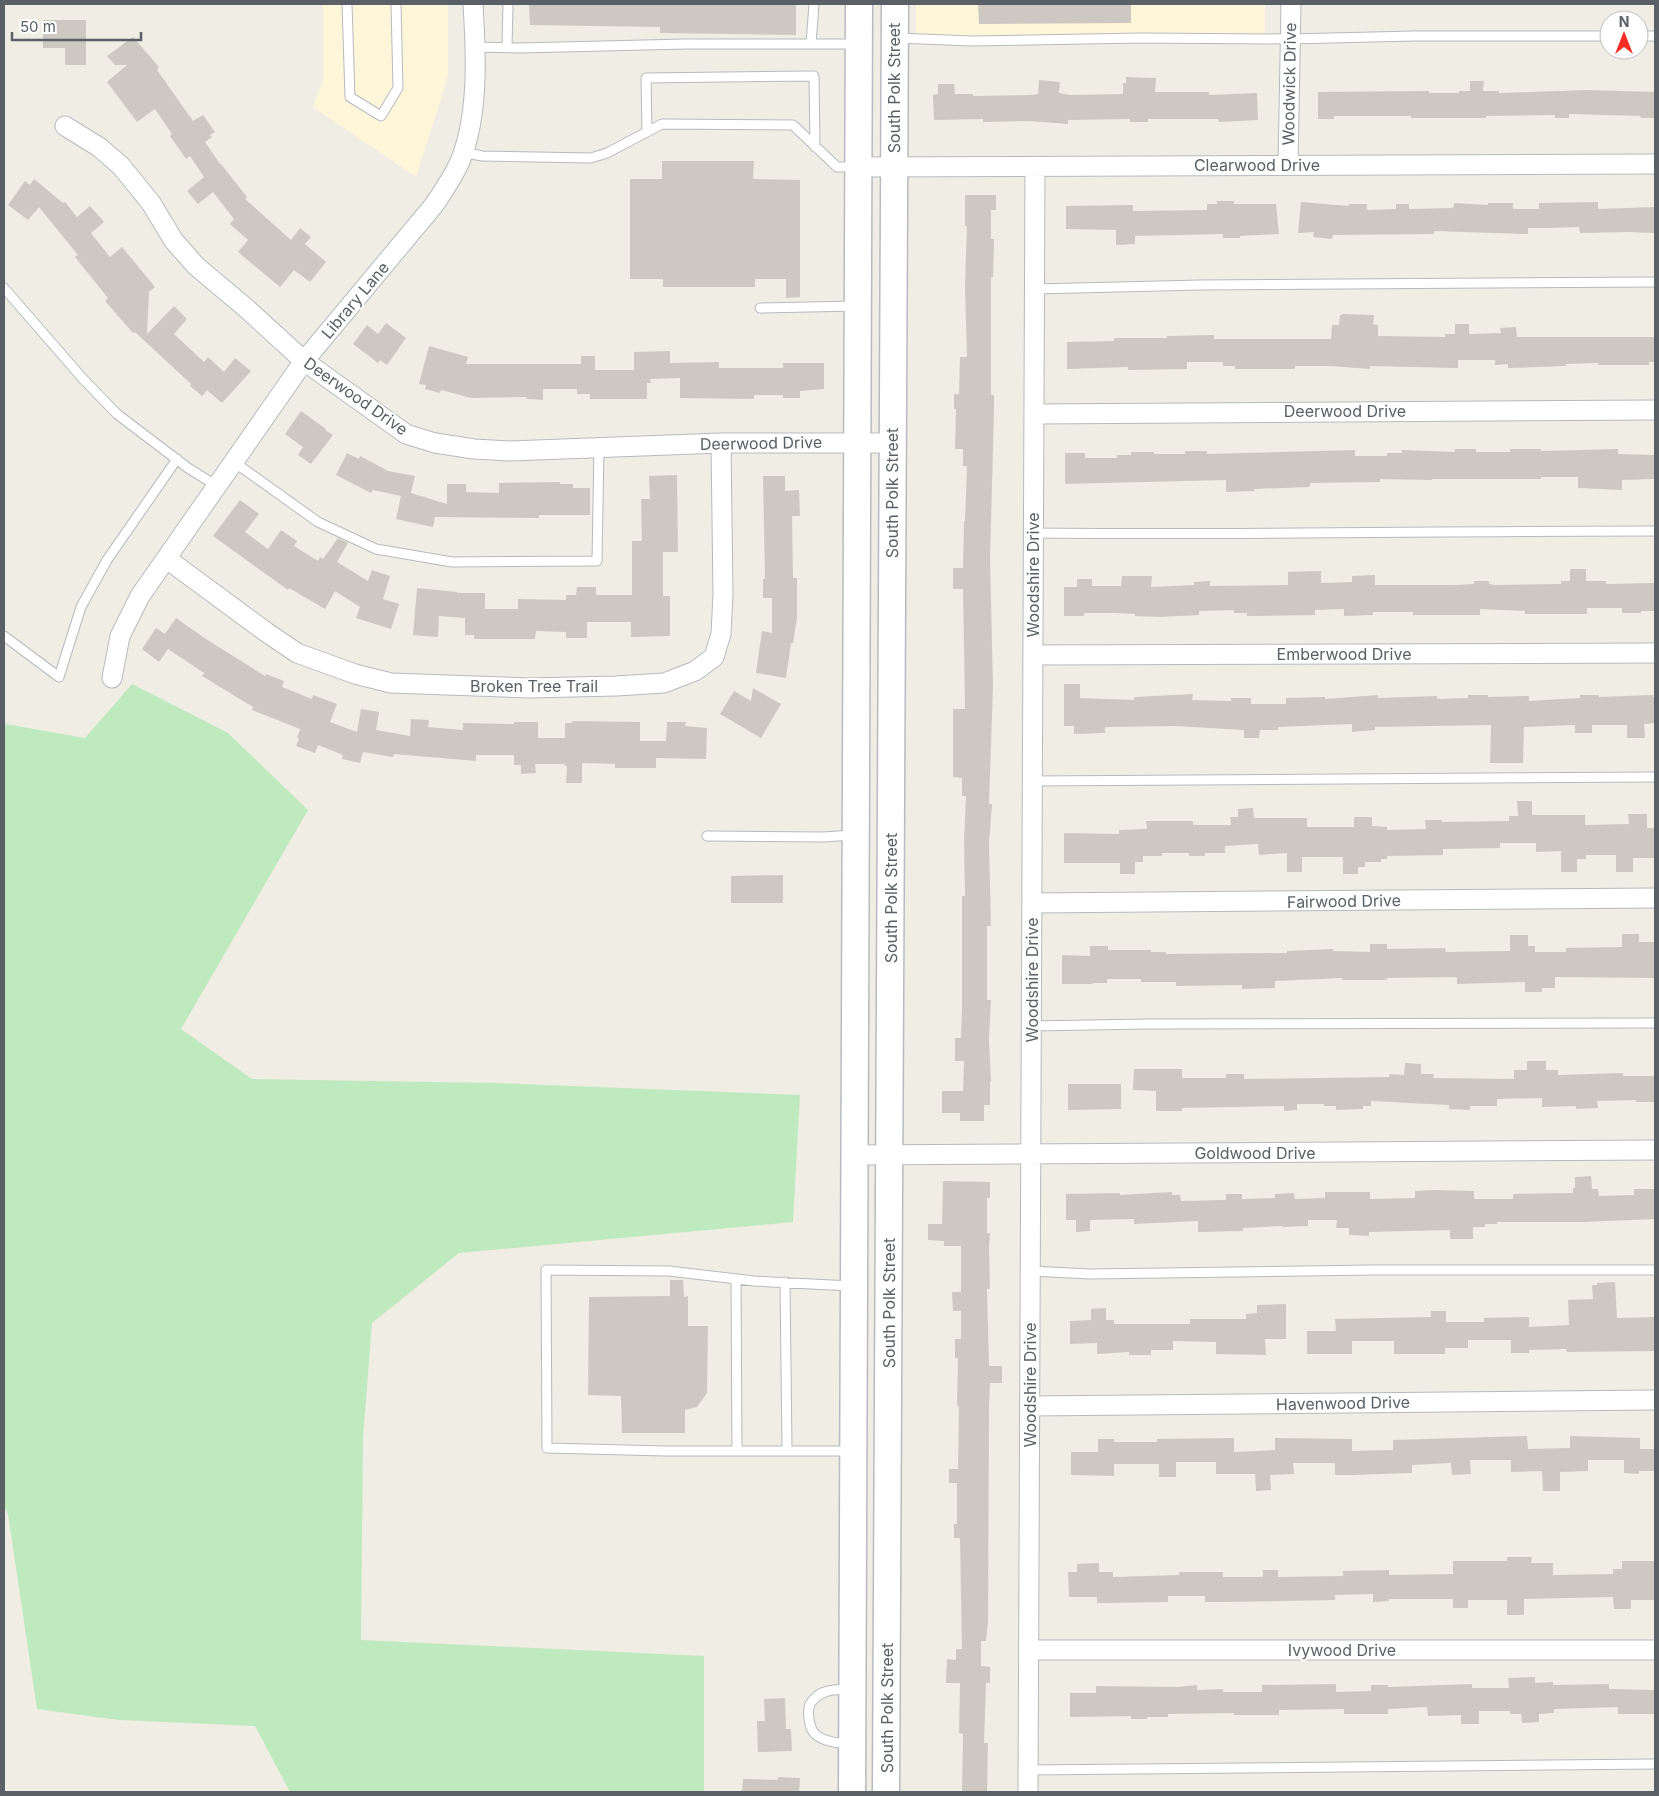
<svg xmlns="http://www.w3.org/2000/svg" width="1659" height="1796" font-family="Inter,sans-serif">
	<style>
		.commercial { fill: #fff5d9 }
		.green { fill: #bfe9be }
		.building { fill: #cdc9c2 }
		.lines { fill: none; stroke-linecap: round; stroke-linejoin: round }
		.lane-casing { stroke: #b6babf; stroke-width: 11 }
		.street-casing { stroke: #b6babf; stroke-width: 21 }
		.secondary-casing { stroke: #b7bbc1; stroke-width: 29 }
		.lane { stroke: #fff; stroke-width: 9 }
		.street { stroke: #fff; stroke-width: 19 }
		.secondary { stroke: #fff; stroke-width: 26 }
		.labels { text-anchor: middle; stroke-width: 4; stroke-linejoin: round; paint-order: stroke }
		.street-label { font-size: 16px; fill: #5b6066; stroke: #fff }
	</style>
	<rect width="100%" height="100%" fill="#f0ede4"/>
	<path class="commercial" d="M323 4H448V76L416 177 313 107 323 80Z
		M916 4H1265V35L916 38Z"/>
	<path class="green" d="M132 684 228 733 308 810 181 1029 252 1079 495 1083 800 1095 793 1222 459 1253 372 1323 363 1437 361 1640 704 1656V1792H290L255 1726 119 1720 37 1709 8 1514 4 1506V722L6 724 85 738Z"/>
	<path class="building" d="M529 4H796V35L660 33V27L530 25Z
		M978 4H1131V23L979 24Z
		M43 20H86V65H65V48H43Z
		M133 37 159 67 157 70 193 121 203 115 215 132 210 135 212 137 205 142 220 164H221L247 197 245 199 291 240 300 228 311 237 305 244 326 262 310 282 294 270 280 287 238 252 248 240 230 224 234 219 213 192 198 204 187 191 204 177 190 156 186 159 170 136 172 134 155 109 137 122 107 82 127 65H115L107 56Z
		M1126 77 1156 78 1155 92H1209V95L1257 93 1258 120 1219 122 1218 119H1148V122H1130V119L1068 120V124L1029 121 983 122V119L934 120 933 95 938 94V84H954L955 94H973V96L1030 95 1038 94 1039 80 1060 82 1059 93 1070 95 1123 94V83H1126Z
		M1470 81H1484L1483 91H1499V93L1588 90 1655 92V118H1641L1640 116 1569 114V118H1555V115L1486 116V118H1411V116H1334V119H1318V92L1429 91V93H1459V91H1470Z
		M662 161H754L753 179 800 180V297L786 298V279H755V287H663V279H630V179H662Z
		M34 179 63 203 65 202 77 217 90 206 104 222 91 233 110 257 122 247 155 287 149 292 147 334 174 306 187 319 174 334 204 362 208 357 224 372 235 358 251 371 222 403 207 390 202 396 190 386 191 384 135 332 133 333 105 301 108 298 75 257 78 255 39 207 28 220 8 205 25 181 30 185Z
		M965 195H996V210H991V239H994L993 277H991V395H994V411L990 559 993 686 989 804H992L989 843 991 926H987V1000H991L989 1039 991 1082H990V1105H984V1121H960V1113H942V1091H963L964 1061H955V1038H961L962 1010V896H965L964 842 966 796H962V778L953 777V709H965L963 589H953V568H963L964 521H965L967 466H963V449H955L956 409H954V394H959L960 357H967L965 286 967 226H965Z
		M1217 201H1234V204H1276L1279 234 1240 236V238H1223V234L1135 236V244L1116 245V230L1066 229V206L1133 205V211L1207 210V204H1217Z
		M1301 202 1349 206V204H1367V210L1396 209V204H1409V209L1453 208 1454 203 1488 205V203H1513V209H1539V203L1598 202V209L1655 207V233L1627 232 1580 233 1579 227 1549 228H1528V234L1434 231V234L1333 235 1332 239 1313 237 1314 232 1298 233Z
		M1342 314 1374 315 1373 324 1378 325V336L1445 337V334H1455V324H1469V334L1501 333 1500 328 1516 327 1517 337H1655V362H1649V365H1598V363L1566 364V366L1508 368V364L1495 365V360H1458V368L1370 366V369L1330 366H1295V369H1235V366H1223V362H1187V369L1128 370V367L1067 369V342L1114 341V338H1167V336L1214 335V339H1331L1332 325H1339L1340 315H1342Z
		M386 323 406 338 387 365 380 360 378 363 353 344 367 325 378 334Z
		M429 346 468 357 466 364H581V356H595V370H634V352L670 351V363L719 362V368H783V363H824V389L800 391V398H783V395H754V399L680 398V378L650 379 651 383H647V399H590V394H577V389H543V400L527 399 526 397 471 398 441 390 440 393 425 389 426 385 419 384Z
		M301 411 326 429 325 430 333 435 311 464 298 455 303 447 285 434Z
		M1455 449H1476V452H1510V449H1541V451L1618 449V454L1655 455V479L1622 480V490L1578 488V477H1541V479H1432V480L1380 479V482L1310 483V487L1254 489V491L1226 492V480L1065 484V453H1085V458H1117V455H1131V452H1154V454H1185V451H1207V454L1355 450V456H1387V453H1402V450L1455 452Z
		M347 453 359 459 360 456 388 471 415 476 411 493 447 504V484H466V492L499 493V483L560 482V484H573V488H590V515H539V518L435 517 433 527 396 519 401 496 373 490 371 493 336 475Z
		M677 475 678 552H663V596H670V636L631 637V622H587V638H566V632L536 631 535 639H474V635H465V618L439 616 438 637 413 635 417 588 457 592V593H485V609H518V599L566 600V595H576L577 587H596V595H632V541H642L641 499H650L649 476Z
		M763 476H785V491L799 490 800 516H792L793 578H797V618L793 643H791L786 678 756 673 762 631 772 633V598H763V579H765Z
		M240 500 259 514 245 532 268 549 281 530 297 541 294 546 318 561 320 557 323 559 338 538 348 543 337 562 368 581 372 570 390 576 383 599 399 604 391 629 356 618 360 607 335 591 325 609 289 588 288 590 213 536Z
		M1570 569H1586V581H1606V584L1655 583V611H1641V613H1622V608H1587V614H1525V611L1480 609V615H1413V612H1373V615L1344 616V609L1315 610V615L1247 616V613H1234V610L1199 611V615L1159 617 1135 616V614L1113 613H1084V616H1064V587H1077V579H1092V586H1121L1122 576H1152L1151 587 1194 585V582L1210 581V586L1288 585V572L1321 571V583L1352 582V576L1375 575V585H1454L1474 584V581H1489V584L1495 585 1561 584V581H1570Z
		M176 618 206 639 265 676 266 674 284 681 282 687 312 699 313 695 337 704 330 722 357 732 361 709 379 712 376 730 410 736 411 719 429 720 428 727 463 730V723L514 724V722H538V738H565V723H572V721L640 722V741H666L667 722H686L685 726 707 728 706 759 656 758V768H615V764L582 763V783H566L567 766H565V764H535L536 773 521 774V765H514V755H476V761L394 754 393 757 363 752 360 763 342 759 343 755 318 745 315 753 296 746 299 738H297L300 729 252 710 253 707 202 676 204 673 168 649 159 662 142 649 156 628 165 634Z
		M1064 684H1080V698L1134 700V697L1193 694 1192 700 1231 701V698H1251V704H1286V698L1325 697V699L1378 695V698L1437 696V699L1468 698V695H1488V697L1529 696V701L1580 698V695H1599V697L1653 695V697H1655V723L1644 724 1645 738H1627V725H1592V733H1575V725L1524 727 1523 763H1490L1491 725 1375 727V730L1352 732V724L1278 727V730H1260L1259 738H1244V730L1176 726 1105 727V733L1074 734V726H1064Z
		M753 688 781 704 761 738 720 714 734 691 751 701Z
		M1517 801H1532V815H1585V825L1629 824 1628 814H1647V828H1655V858H1633V872H1616V855H1586V859H1577V872H1561V851L1536 852V843H1500V848L1443 849V855L1387 856V859H1381V862H1365V867H1358V874H1343V857H1302V872H1287V853L1259 855 1258 844 1225 846V853H1205V856H1189V853H1162V856H1143V862H1135V874H1120V863H1064V833L1119 834V830L1147 829 1146 821H1193V825H1231L1230 817H1238V809L1253 808 1254 818H1307V827H1354V817H1372V826L1387 827V830L1426 829 1425 820H1442V822L1509 821V816H1518Z
		M783 875V903H731V876Z
		M1622 934H1639V942H1655V978L1555 977V988H1542V992H1525V982L1457 984V977L1387 978V980H1342V978L1275 981V988L1242 989V985L1176 986V982H1141V979H1107V983H1093V984H1062V955L1090 956V946H1108V950H1151V952H1166V954L1287 953V951L1333 949V951L1370 952V944H1387V949L1445 948 1446 952 1510 951V935H1528V946H1535V952H1566V948L1622 947Z
		M1527 1061H1546V1070H1558V1075L1623 1073V1076H1655V1102H1636V1100L1597 1101 1598 1108 1576 1109V1106L1542 1107V1098L1497 1099V1106H1470V1110L1449 1109V1105L1371 1101V1106H1363V1109L1336 1110V1106H1324V1104H1297V1110L1284 1111V1106L1182 1108V1111H1156V1091L1133 1090 1134 1069H1182V1078H1226V1074H1244V1079L1389 1077 1390 1074 1404 1075 1405 1063 1421 1064V1074H1434L1433 1078 1514 1079V1070H1527Z
		M1068 1084H1121V1109L1068 1110Z
		M1591 1176 1592 1189H1598L1599 1196 1634 1195V1189H1655V1219L1584 1222H1497V1224H1485V1227H1473V1239H1450V1230L1369 1232V1236L1349 1235V1228H1336L1337 1220H1308V1226L1283 1227 1282 1226 1243 1228V1231L1198 1232V1221L1134 1224V1219L1090 1220V1231L1076 1232V1220H1066V1194L1120 1193V1195L1172 1192V1195H1180L1181 1201 1226 1200V1194H1242V1199L1275 1198V1194L1294 1193 1295 1199 1325 1198V1192H1370V1199L1415 1198V1191L1433 1190 1474 1191V1199H1513V1194L1573 1193V1188H1575V1177Z
		M943 1181 990 1182V1198H987V1233H990L989 1248 990 1289H987L989 1366H1002V1383H990L989 1407 988 1623 986 1641H981V1666L990 1667V1683H986L984 1743H988L987 1792H962L963 1734 959 1733 960 1683H946L947 1659 956 1660V1649H962L960 1538H954V1524H957V1483H949V1469H958L959 1406H957L958 1358H955V1339H961V1311H953L952 1292H961V1246H944V1241L928 1240V1224H942Z
		M670 1280H683L684 1297 688 1296V1326H708L707 1393 697 1407 685 1410V1433H622L621 1396 588 1395 589 1297 670 1296Z
		M1615 1282 1617 1318 1655 1317V1351L1567 1352 1566 1349 1529 1350V1353H1511V1340H1468V1348H1445V1354H1394V1341H1352V1354H1307V1331H1336L1335 1319 1431 1317V1311H1446V1322H1484V1318L1529 1317V1327L1569 1325 1568 1300 1593 1299 1592 1285H1597V1283Z
		M1286 1304V1339H1265L1266 1355 1216 1354V1342L1173 1341V1350H1151V1355H1129V1352L1097 1354V1343L1070 1344V1321L1091 1320V1309L1106 1308V1320H1114V1324H1190V1319H1246V1314L1257 1313V1305Z
		M1527 1436 1528 1449 1570 1448V1436L1640 1438V1449H1655V1471H1639V1474L1624 1473V1460H1588V1471L1560 1472V1491H1543L1542 1471 1511 1472V1460H1470L1471 1474 1452 1475 1451 1463 1412 1465V1473L1352 1475H1335V1463H1293L1294 1474 1270 1475 1271 1490 1256 1491 1255 1474H1216V1462H1176V1477H1159V1464H1114V1476L1071 1475V1452H1098V1439H1114V1442H1157V1439L1234 1438V1452L1275 1450V1438L1352 1439V1451L1393 1450V1440Z
		M1507 1557H1532L1531 1563H1553V1575L1613 1574V1569H1622V1561H1655V1600H1631V1609H1614L1613 1597 1524 1599V1615H1507V1600H1468V1608H1453V1599H1389V1601L1373 1602V1594L1335 1595V1600L1223 1602H1205V1596H1168V1602L1107 1603H1097V1597H1069L1068 1572H1077V1564L1099 1563V1572H1113V1577L1179 1575V1572H1223V1577H1263V1570H1278V1577L1343 1576V1571L1389 1570V1575L1453 1574V1561H1507Z
		M1535 1677V1683L1553 1682V1685L1609 1684V1689L1655 1690V1714H1618V1707L1554 1709V1713L1539 1714V1722L1522 1723 1521 1714H1510V1711H1479V1724H1461V1715L1428 1716 1427 1707 1388 1709V1714H1344V1709L1279 1710V1715H1234V1713L1168 1714V1717H1147V1719H1131V1716L1070 1717V1693H1096V1686L1178 1687 1197 1685V1690L1223 1689V1692H1262V1685L1336 1684V1692L1371 1691V1685H1388V1687L1472 1684V1688H1509L1508 1678Z
		M785 1698 786 1729H791L792 1751 758 1752 757 1721H765L764 1699Z
		M778 1777 800 1778 799 1792H742L743 1779 778 1780Z"/>
	<g class="lines">
		<defs>
			<path id="lane" d="M347 4 350 97 381 116 398 88 396 4
				M1639 36H1655
				M897 38 971 41 1142 38 1290 39 1413 36H1609
				M811 44 814 4
				M474 47 520 48 685 44H856
				M507 47 508 4
				M647 132 646 78 814 76 815 147
				M463 152 482 156 591 158 607 153 662 124 793 125 837 167H856
				M4 288 84 380 117 414 188 468 217 486
				M1035 289 1200 285 1655 282
				M760 308 855 306
				M234 462 318 522 376 549 452 562 597 561 599 446
				M1034 533C1241 535 1448 531 1655 531
				M4 636 59 677 81 607 107 560 177 459
				M1033 781 1655 777
				M707 836 823 837 853 835
				M1031 1026 1147 1024 1655 1023
				M1030 1271 1090 1274 1371 1270H1655
				M736 1279 737 1450
				M785 1282 787 1450
				M850 1451H665L547 1448 546 1270 669 1271 754 1281 851 1286
				M849 1744C838 1743 824 1742 815 1734 809 1728 807 1712 810 1704 813 1699 820 1693 825 1692 832 1689 842 1690 849 1689
				M1028 1770 1655 1764"/>
			<path id="street" d="M65 126 99 147 121 166 151 203 174 241 196 266 246 308 304 361 406 434 435 443 474 449 510 451 721 443H893
				M1288 165 1291 4
				M859 167 1655 164
				M1034 414 1655 410
				M167 559 266 632 297 653 355 674 391 683 529 688 616 686 664 683 695 671 714 657 721 634 723 594 721 443
				M1033 655 1655 653
				M112 678 120 636 140 596 304 361 434 205C444 190 454 176 461 159 479 113 476 52 473 4
				M1032 903 1655 898
				M854 1155 1655 1150
				M1030 1406 1655 1400
				M1029 1650H1655
				M1028 1792 1035 167"/>
			<path id="secondary" d="M852 1792 859 4
				M886 1792 895 4"/>
		</defs>
		<use href="#lane" class="lane-casing"/>
		<use href="#street" class="street-casing"/>
		<use href="#secondary" class="secondary-casing"/>
		<use href="#lane" class="lane"/>
		<use href="#street" class="street"/>
		<use href="#secondary" class="secondary"/>
	</g>
	<g class="labels">
		<g class="street-label">
			<text transform="translate(1289 84) rotate(-89)" y="6">Woodwick Drive</text>
			<text transform="translate(894 88) rotate(-90)" y="6">South Polk Street</text>
			<text x="1257" y="171">Clearwood Drive</text>
			<text transform="translate(355 300) rotate(-50)" y="6">Library Lane</text>
			<text transform="translate(356 396) rotate(35)" y="6">Deerwood Drive</text>
			<text x="1345" y="417">Deerwood Drive</text>
			<text transform="translate(761 443) rotate(-1)" y="6">Deerwood Drive</text>
			<text transform="translate(892 493) rotate(-90)" y="6">South Polk Street</text>
			<text transform="translate(1033 575) rotate(-90)" y="6">Woodshire Drive</text>
			<text x="1344" y="660">Emberwood Drive</text>
			<text x="534" y="692">Broken Tree Trail</text>
			<text transform="translate(891 898) rotate(-90)" y="6">South Polk Street</text>
			<text transform="translate(1344 901) rotate(-1)" y="6">Fairwood Drive</text>
			<text transform="translate(1032 980) rotate(-90)" y="6">Woodshire Drive</text>
			<text x="1255" y="1159">Goldwood Drive</text>
			<text transform="translate(889 1303) rotate(-90)" y="6">South Polk Street</text>
			<text transform="translate(1030 1385) rotate(-90)" y="6">Woodshire Drive</text>
			<text transform="translate(1343 1403) rotate(-1)" y="6">Havenwood Drive</text>
			<text x="1342" y="1656">Ivywood Drive</text>
			<text transform="translate(887 1708) rotate(-90)" y="6">South Polk Street</text>
		</g>
	</g>
	<rect width="1659" height="1796" fill="none" stroke="#5b6066" stroke-width="10"/>
	<g transform="translate(1624 35)"><circle r="24" fill="#ffffff" stroke="#bdbfc2"/>
	<path d="M0-4L9 19L0 12L-9 19Z" fill="#f72c22"/>
	<text y="-8" font-size="14" font-weight="bold" text-anchor="middle" fill="#5b6066">N</text>
	</g>
	<path d="M12 32v8h129v-8" fill="none" stroke="#5b6066" stroke-width="2.5"/>
	<text x="20" y="32" font-size="15" fill="#5b6066" stroke="#ffffff" stroke-width="4" paint-order="stroke">50 m</text>
</svg>
